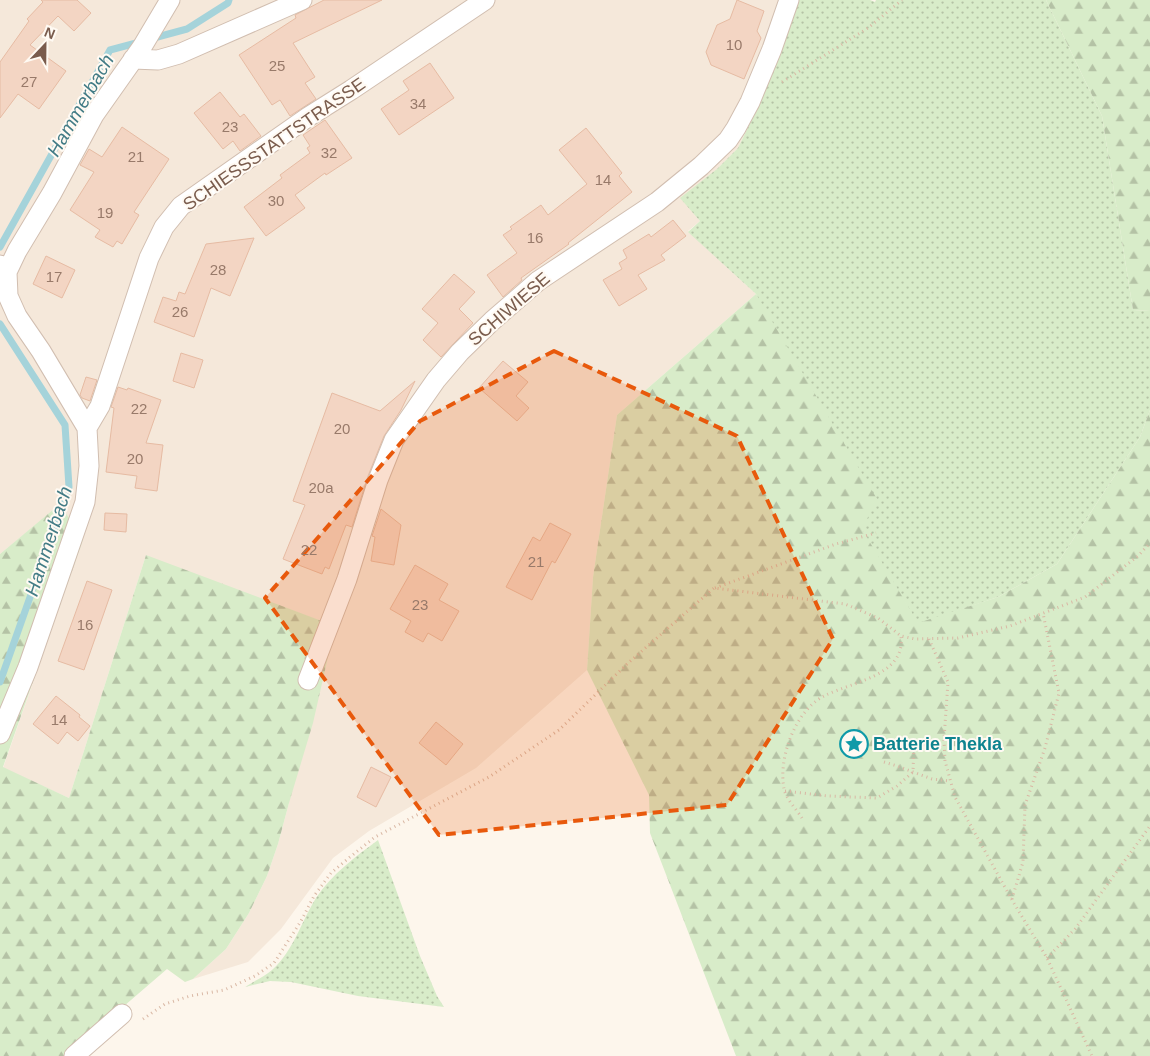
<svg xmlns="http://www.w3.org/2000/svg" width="1150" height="1056" font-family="Arial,sans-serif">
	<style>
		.residential { fill: #f5e8da }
		.grass { fill: url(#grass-dots) }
		.forest { fill: url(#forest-firs) }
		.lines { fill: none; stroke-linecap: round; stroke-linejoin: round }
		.stream { stroke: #a5d3da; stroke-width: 7 }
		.building { fill: #f3d5c3; stroke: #e6bba3 }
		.minor-casing { stroke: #d1beb0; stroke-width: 21 }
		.path { stroke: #d9b8a5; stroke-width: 3; stroke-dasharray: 1 4; stroke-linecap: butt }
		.minor { stroke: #fff; stroke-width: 19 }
		.marked { fill: #e8590c; fill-opacity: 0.2; stroke: #e8590c; stroke-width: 4; stroke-dasharray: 10 6; stroke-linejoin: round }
		.labels { text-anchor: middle; stroke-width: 4; stroke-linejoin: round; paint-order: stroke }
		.number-label { font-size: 15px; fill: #987a6a }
		.street-label { font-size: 18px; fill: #7a5c4d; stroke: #fffaf3 }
		.culture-label { font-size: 18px; font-weight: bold; fill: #0d838f; stroke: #fffaf3; text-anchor: start }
		.water-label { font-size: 19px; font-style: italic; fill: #437c86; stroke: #fffaf3 }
	</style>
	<defs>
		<pattern id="grass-dots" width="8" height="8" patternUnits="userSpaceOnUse" patternTransform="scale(1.25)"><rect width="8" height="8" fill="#d8ecc9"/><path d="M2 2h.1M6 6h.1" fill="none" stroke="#b4c2a5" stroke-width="1.8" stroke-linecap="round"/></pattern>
		<pattern id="forest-firs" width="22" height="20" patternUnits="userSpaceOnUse" patternTransform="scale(1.25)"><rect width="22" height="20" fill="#d8ecc9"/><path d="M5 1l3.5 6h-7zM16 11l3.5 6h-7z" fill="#b4c2a5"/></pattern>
	</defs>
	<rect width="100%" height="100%" fill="#fdf6ec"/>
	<path class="residential" d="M0 0H798L756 111 738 148 717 169 693 212 700 221 688 231 756 294 617 415 593 577 587 670 476 768 369 831 333 858 281 929 248 962 193 979 226 949 249 913 267 876 278 844 289 803 146 555 69 798 3 768 83 540 60 505 0 554Z"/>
	<path class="grass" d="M798 0H870L875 2 876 0H1046L1102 116 1133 310 1150 311V410L1140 437 1057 564 998 597 918 624 861 529 756 294 688 232 700 221 680 198 717 169 738 148 756 111Z
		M378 840 420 956 437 996 444 1007 358 996 291 982 270 981 245 987C254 981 264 977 272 970 294 950 301 922 316 898 332 874 355 857 378 840Z"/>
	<path class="forest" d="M1046 0H1150V311L1133 310 1102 116Z
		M756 294 877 499 862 529 918 623 998 597 1057 564 1140 437 1150 410V1056H736L650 833 649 795 587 670 593 577 617 415Z
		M60 504 83 540 3 767 69 798 146 555 335 626 313 723 289 803 278 844 267 876 249 913 226 949 193 979 185 982 167 969 66 1056H0V554Z"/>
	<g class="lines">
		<path class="stream" d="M150 39 187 29 228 3 229 0
			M0 247 110 50 140 42
			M0 324 65 425 69 487 0 682"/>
	</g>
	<path class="building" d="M41 0H77L91 13 74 31 58 16 30 45 66 71 39 109 18 94 0 118V62L29 21 27 19 43 2Z
		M324 0H382L293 43 315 77 305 83 316 99 290 116 280 100 272 105 239 55 296 18 295 15Z
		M737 0 764 11 757 31 761 38 744 79 711 65 706 52 717 25 730 19Z
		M430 63 454 98 399 135 381 109 409 90 403 81Z
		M220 92 240 117 244 114 261 136 240 151 233 141 223 149 194 113Z
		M325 120 352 158 326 175 325 173 295 195 305 208 266 236 244 207 282 178 280 175 310 153 307 148 310 146 303 135Z
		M122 127 169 159 134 212 139 215 122 244 117 241 113 247 95 237 100 230 70 210 94 172 80 165 89 149 102 157Z
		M586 128 622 173 619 176 632 192 568 243 569 244 521 278 522 280 503 297 487 275 517 253 503 235 512 229 510 227 541 205 548 215 587 184 559 150Z
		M673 220 686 236 661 255 665 260 638 275 647 289 619 306 603 280 622 269 619 263 627 258 623 250 649 234 651 237Z
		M254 238 230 296 211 288 194 337 154 322 163 297 176 301 179 292 185 294 206 244Z
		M46 256 75 270 62 298 33 284Z
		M454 274 475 292 459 309 473 323 441 357 423 340 438 323 422 309Z
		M181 353 203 360 194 388 173 381Z
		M503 361 528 382 516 396 529 408 517 421 479 388Z
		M86 377 97 380 90 401 82 398 80 395Z
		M415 381 401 410 384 436 368 476 352 527 346 525 329 569 325 567 322 574 283 559 305 505 293 501 332 393 380 411Z
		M118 387 127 390 128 388 161 400 146 443 163 445 157 491 135 488 137 476 106 472 114 408 111 407Z
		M381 509 401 525 394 565 371 561 375 537 372 536Z
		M105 513 127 514 126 532 104 530Z
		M550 523 571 534 555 563 552 561 532 600 506 587 533 537 540 541Z
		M415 565 448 584 439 600 459 611 442 641 428 633 423 642 405 632 411 621 390 609Z
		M87 581 112 590 84 670 58 661Z
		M56 696 80 715 79 717 90 726 78 741 67 732 58 744 33 724Z
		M436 722 463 744 446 765 419 743Z
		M371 767 391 777 376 807 357 797Z"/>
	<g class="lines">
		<defs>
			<path id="minor" d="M133 59 158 60 179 54 302 0
				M0 265 7 272 8 296 17 316 41 351 87 428
				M7 272 17 251 52 193 94 115 142 47 170 0
				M308 680 347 579 378 480 394 440 436 380 460 352 492 321 538 281 657 202 701 166 728 140 736 128 750 102 772 49 789 0
				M0 734 28 667 85 502 89 466 87 428 100 406 149 258 164 227 181 206 308 117 351 90 485 0
				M74 1056 122 1014"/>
		</defs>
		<use href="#minor" class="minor-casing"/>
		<path class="path" d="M782 82 868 28 902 0
			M715 588 836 544 876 533
			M929 639 948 682 944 739 945 761 955 797 1012 900 1047 958 1092 1056
			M884 762 897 766 932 779 950 781
			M785 791 828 796 877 798 897 786 913 772 914 740
			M802 818C797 810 786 799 784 789 778 758 795 711 824 696 851 682 906 676 901 636
			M1012 899 1023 862 1025 805 1045 748 1059 693 1043 613
			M1047 958 1075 929 1150 826
			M143 1019 165 1004 190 996 224 990 255 976 274 963 301 921 314 896 331 873 350 857 375 837 489 777 559 730 627 664 714 588 845 604 878 618 901 636 915 639 958 638 1010 626 1085 597 1138 556 1150 543"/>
		<use href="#minor" class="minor"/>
	</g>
	<path class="marked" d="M554 351 737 436 833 639 727 805 439 835 265 598 420 421Z"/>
	<defs>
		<symbol id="sight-ring" viewBox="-11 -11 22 22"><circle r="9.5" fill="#fffaf3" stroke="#0f9aa8" stroke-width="1.5"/><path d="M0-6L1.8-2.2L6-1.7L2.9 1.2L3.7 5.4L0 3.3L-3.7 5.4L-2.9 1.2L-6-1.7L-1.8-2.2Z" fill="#0f9aa8"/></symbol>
	</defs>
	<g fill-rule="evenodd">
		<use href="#sight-ring" x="838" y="728" width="32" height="32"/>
	</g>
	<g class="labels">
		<g class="number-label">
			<text x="734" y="50">10</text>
			<text x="277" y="71">25</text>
			<text x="29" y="87">27</text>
			<text x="418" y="109">34</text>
			<text x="230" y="132">23</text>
			<text x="329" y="158">32</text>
			<text x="136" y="162">21</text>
			<text x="603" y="185">14</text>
			<text x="276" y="206">30</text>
			<text x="105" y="218">19</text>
			<text x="535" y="243">16</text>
			<text x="218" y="275">28</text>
			<text x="54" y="282">17</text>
			<text x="180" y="317">26</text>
			<text x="139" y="414">22</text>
			<text x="342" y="434">20</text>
			<text x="135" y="464">20</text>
			<text x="321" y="493">20a</text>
			<text x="309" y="555">22</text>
			<text x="536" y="567">21</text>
			<text x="420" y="610">23</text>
			<text x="85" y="630">16</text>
			<text x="59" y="725">14</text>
		</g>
		<g class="street-label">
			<text transform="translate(274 144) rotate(-35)" y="6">SCHIESSSTATTSTRASSE</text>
			<text transform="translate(509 309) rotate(-41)" y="6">SCHIWIESE</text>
		</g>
		<g class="culture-label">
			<text x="873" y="750">Batterie Thekla</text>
		</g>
		<g class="water-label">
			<text transform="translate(80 105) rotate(-60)" y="7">Hammerbach</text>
			<text transform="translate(48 541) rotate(-72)" y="7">Hammerbach</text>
		</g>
	</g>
	<g transform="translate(45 45) rotate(22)" stroke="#fffaf3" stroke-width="4" paint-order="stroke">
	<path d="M0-4L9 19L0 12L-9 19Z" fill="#7a5c4d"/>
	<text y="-8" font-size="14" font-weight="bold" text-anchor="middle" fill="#7a5c4d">N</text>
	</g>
</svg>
